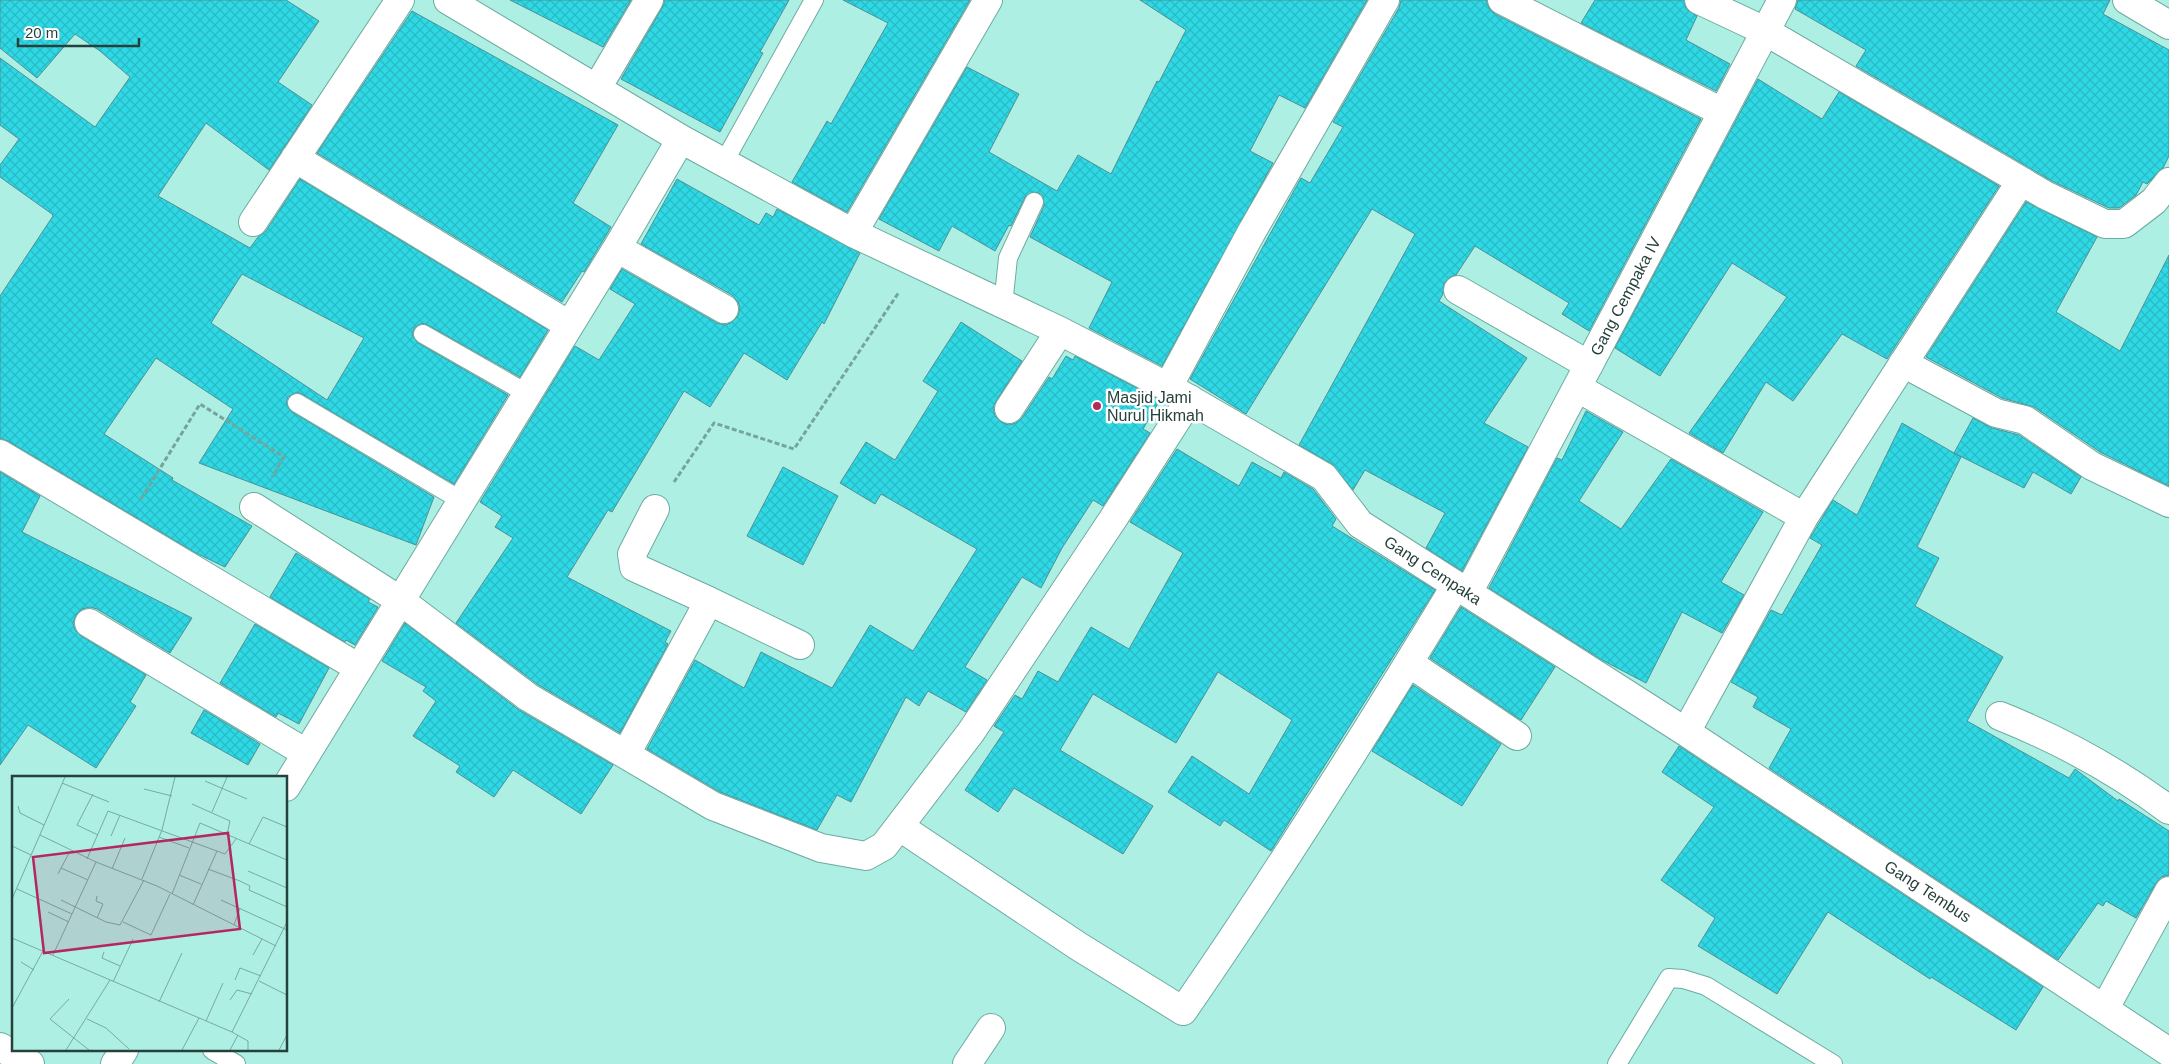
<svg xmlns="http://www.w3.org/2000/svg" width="2169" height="1064" font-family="Arial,sans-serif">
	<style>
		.building { fill: url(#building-cross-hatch); stroke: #4e9095; fill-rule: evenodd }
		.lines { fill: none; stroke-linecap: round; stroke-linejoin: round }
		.lane-casing { stroke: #6caba1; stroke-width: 20 }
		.street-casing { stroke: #6caba1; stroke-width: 30 }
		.primary-casing { stroke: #6caba1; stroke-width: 30 }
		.path { stroke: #74a59c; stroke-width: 3; stroke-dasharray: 5 2.5; stroke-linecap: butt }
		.lane { stroke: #fff; stroke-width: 18 }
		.street { stroke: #fff; stroke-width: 28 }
		.primary { stroke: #fff; stroke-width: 28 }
		.poi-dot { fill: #b4275f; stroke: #fff; stroke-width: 2 }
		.labels { text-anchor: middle; stroke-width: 5; stroke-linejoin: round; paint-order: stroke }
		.street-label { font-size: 16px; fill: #26413c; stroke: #fff }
		.poi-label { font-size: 16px; fill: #26413c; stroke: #fff; text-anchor: start }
		.inset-road { fill: none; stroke: #78a9a1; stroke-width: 1 }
		.view { fill: #b4275f; fill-opacity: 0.15; stroke: #b4275f; stroke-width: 2.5 }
		.inset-edge { fill: none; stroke: #26413c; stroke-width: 2.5 }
	</style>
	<defs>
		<pattern id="building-cross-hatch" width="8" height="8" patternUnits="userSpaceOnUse" patternTransform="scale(1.25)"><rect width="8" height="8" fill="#2ed9e5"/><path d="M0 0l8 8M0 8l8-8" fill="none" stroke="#29bbc5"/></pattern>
	</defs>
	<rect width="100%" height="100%" fill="#aeefe4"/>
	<path class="building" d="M0 0H286L319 21 278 82 312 105 269 170 206 123 158 196 250 248 258 237 266 231 300 179 548 330 520 377 428 325 422 323 414 328 412 335 418 343 508 395 454 484 302 394 297 392 288 397 286 403 292 412 434 497 416 545 199 463 233 409 156 358 104 434 173 478 172 480 252 526 225 567 196 553 8 441 0 438V296L53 216 52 214 0 177V165L19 139 0 125V58L95 127 130 77 100 51 75 34 37 78 0 48ZM242 274 364 338 327 400 211 323Z
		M510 0H631L603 47Z
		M665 0H789L760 52 763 53 720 132 621 79 662 8Z
		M843 0H970L847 212 792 182 827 121 831 124 888 23Z
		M1140 0H1367L1305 108 1279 95 1250 151 1273 163 1162 366 1089 328 1112 282 1030 237 1044 206 1043 196 1039 193 1033 192 1025 197 1011 226 1009 225 995 251 952 226 939 251 879 219 967 67 1019 94 989 152 1057 191 1078 155 1111 174 1157 81 1159 82 1186 30Z
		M1401 0H1486L1489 8 1495 14 1701 119 1589 331 1562 314 1569 303 1475 246 1456 275 1450 277 1444 283 1443 294 1439 301 1527 358 1484 423 1528 447 1462 571 1426 548 1445 513 1365 470 1353 490 1332 464 1299 445 1415 234 1372 209 1246 414 1190 379 1301 178 1310 183 1343 127 1333 122 1399 8Z
		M1595 0H1684L1686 9 1697 16 1686 40 1730 64 1716 91 1581 23Z
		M1798 0H2110L2103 14 2169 50V156L2163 168 2147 184 2143 182 2136 195 2119 208H2109L2052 181 1856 66 1866 50 1795 9Z
		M412 11 618 125 573 203 611 227 584 272 582 271 562 302 317 153Z
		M1758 79 1822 119 1839 92 1999 186 1887 359 1842 334 1793 401 1766 382 1723 453 1689 433 1787 297 1732 263 1660 376 1615 348Z
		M677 179 759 225 766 213 773 217 777 209 860 253 824 324 822 322 787 380 744 353 710 407 684 391 612 512 608 510 567 577 671 631 665 642 668 644 620 733 537 684 456 623 513 538 495 527 502 516 480 502 575 346 599 360 635 304 610 289 622 269 717 323 725 325 731 323 738 316 740 308 738 302 732 295 641 244Z
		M2026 202 2097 237 2056 312 2120 351 2169 255V486L2100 452 2034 407 2002 398 1926 357Z
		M961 322 1022 361 996 401 993 408 995 416 1001 422 1009 425 1016 423 1022 418 1049 377 1052 379 1066 356 1073 360 1075 356 1160 400 1143 429 1150 433 1103 506 1093 500 1062 548 1041 588 1022 577 965 667 987 680 966 712 928 691 919 706 906 697 851 802 837 795 817 830 720 792 647 749 695 660 744 688 761 652 832 688 870 625 913 651 977 549 881 494 875 504 840 483 866 442 895 460 938 391 923 381Z
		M1586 411 1623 432 1579 501 1621 529 1671 459 1763 512 1721 582 1744 595 1722 633 1682 612 1646 683 1602 660 1489 588 1557 458 1562 460Z
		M1973 418 1992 428 2019 435 2081 477 2071 494 2033 472 2024 488 1954 453Z
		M1902 423 1961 457 1917 547 1939 558 1915 606 2003 657 1967 721 2069 778 2075 769 2118 801 2119 799 2169 831V875L2161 877 2156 883 2136 918 2106 901 2103 906 2098 903 2058 960 1769 768 1791 729 1753 707 1758 697 1731 682 1771 610 1782 615 1822 545 1810 538 1833 500 1857 515Z
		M1177 449 1239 486 1252 462 1281 478 1284 472 1313 489 1336 519 1332 526 1435 590 1271 851 1224 820 1220 826 1168 792 1192 756 1249 794 1292 720 1218 672 1176 743 1093 694 1060 750 1153 806 1123 854 1014 788 998 812 965 790 1004 732 994 726 1015 695 1022 699 1038 671 1058 682 1091 627 1129 649 1183 553 1130 522Z
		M783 467 838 496 803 565 747 536Z
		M0 472 40 496 22 532 192 618 170 653 97 609 90 607 82 609 76 615 73 623 75 630 81 636 146 675 130 702 136 706 96 768 28 725 0 765Z
		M296 553 370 599 368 602 378 607 355 645 346 640 345 642 270 597Z
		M1461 607 1555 667 1521 720 1430 658Z
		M405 623 519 710 613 765 581 814 513 770 494 797 456 772 460 766 413 736 436 701 423 691 426 687 382 661Z
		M255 624 329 668 299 724 278 713 276 717 220 683Z
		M1413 685 1501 744 1462 806 1372 751Z
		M204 710 260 744 248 765 191 733Z
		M1679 746 2043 987 2016 1030 1931 977 1930 979 1828 912 1777 994 1698 946 1715 918 1661 880 1714 807 1662 772Z"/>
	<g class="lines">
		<defs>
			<path id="lane" d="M724 162 814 0
				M1003 305 1008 258 1034 202
				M423 334 528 394
				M297 403 462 501
				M212 1050 236 1064
				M1617 1064 1669 978 1683 979 1706 986 1833 1064"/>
			<path id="street" d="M448 0 681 139 853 233 1060 331 1168 387 1324 477 1360 524 1686 732 2169 1052
				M1502 0 1722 112
				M1699 0 1765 31 2045 195 2105 224H2124L2154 201 2169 182
				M2127 0 2169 25
				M597 88 649 0
				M295 158 569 325
				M253 222 400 0
				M853 233 988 0
				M617 248 724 309
				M1458 290 1589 365
				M1903 363 1996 413 2025 420 2092 466 2169 503
				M1168 387 1251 233 1385 0
				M1578 388 1804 517
				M1009 409 1060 331
				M0 454 359 668
				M254 507 401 601 528 697 713 806 821 848 866 856 884 846 971 732 1113 519 1190 399
				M1468 593 1782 0
				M709 601 800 645
				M89 623 306 753
				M1409 663 1517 736
				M2000 716C2060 740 2117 771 2169 810
				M1686 732 1804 517 2021 181
				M626 754 709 601 634 567 632 554 655 509
				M286 787 617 248 681 139
				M900 827 1078 946 1183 1011C1279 872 1369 729 1456 585
				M2105 1008 2169 891
				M115 1064 124 1050
				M967 1064 991 1028"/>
			<path id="primary" d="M0 1047 30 1064"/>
		</defs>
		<use href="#lane" class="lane-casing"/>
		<use href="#street" class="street-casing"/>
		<use href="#primary" class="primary-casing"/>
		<path class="path" d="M674 482 714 423 794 449 899 292
			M141 499 200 404 284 457 272 477"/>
		<use href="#lane" class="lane"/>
		<use href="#street" class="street"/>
		<use href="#primary" class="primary"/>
	</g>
	<circle class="poi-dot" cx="1097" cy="406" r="5"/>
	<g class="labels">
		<g class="street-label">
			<text transform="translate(1625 296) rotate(-62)" y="6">Gang Cempaka IV</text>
			<text transform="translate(1433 570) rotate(33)" y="6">Gang Cempaka</text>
			<text transform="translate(1928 891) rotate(33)" y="6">Gang Tembus</text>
		</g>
		<g class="poi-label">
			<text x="1107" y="403">Masjid Jami<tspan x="1107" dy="18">Nurul Hikmah</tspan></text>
		</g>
	</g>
	<g transform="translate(12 776)">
		<rect width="275" height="275" fill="#aeefe4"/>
		<path class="inset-road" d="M193 5 235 23M50 7 97 26M132 13 160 20M81 18 65 49 86 59M180 28 218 45 215 59M6 30 8 37 32 49M200 36 215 1M28 59 84 86 145 110 264 170M99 60 108 39M147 61 177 72M237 68 251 41 275 51M0 70 19 79M75 83 96 35 213 78 224 63M49 92 76 104M100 93 113 62M196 93 228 105 238 110 237 114 275 131M236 95 275 112M46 98 58 75M167 99 189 108M130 103 150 54 163 1M5 113 60 138M160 118 188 47 275 84M85 120 84 125 91 128 85 142M0 123 53 1M49 124 94 146 108 149 132 104M209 124 275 154M181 129 205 75M36 136 57 146M111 146 139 159 158 118M222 149 228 132M0 162 220 256 236 265V274M92 176 90 182 108 190M41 179 84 86M241 179 250 163M9 186 22 194M223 204 228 192 249 200M247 205 275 219M101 206 121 163M57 223 38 243 77 274M218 224 225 214 240 218M147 226 170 177M0 232 31 175M75 243 94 252 117 273M194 245 211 207M220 256 275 146M54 274 98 204M170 274 187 242M218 274 226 259M267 274 275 259"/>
		<path class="view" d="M216 57 228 153 32 177 21 81Z"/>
		<rect width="275" height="275" class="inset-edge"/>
	</g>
	<path d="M18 38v8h121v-8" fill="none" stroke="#26413c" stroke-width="2.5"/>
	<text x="25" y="38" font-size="15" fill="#26413c" stroke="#ffffff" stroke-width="4" paint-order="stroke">20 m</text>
</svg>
